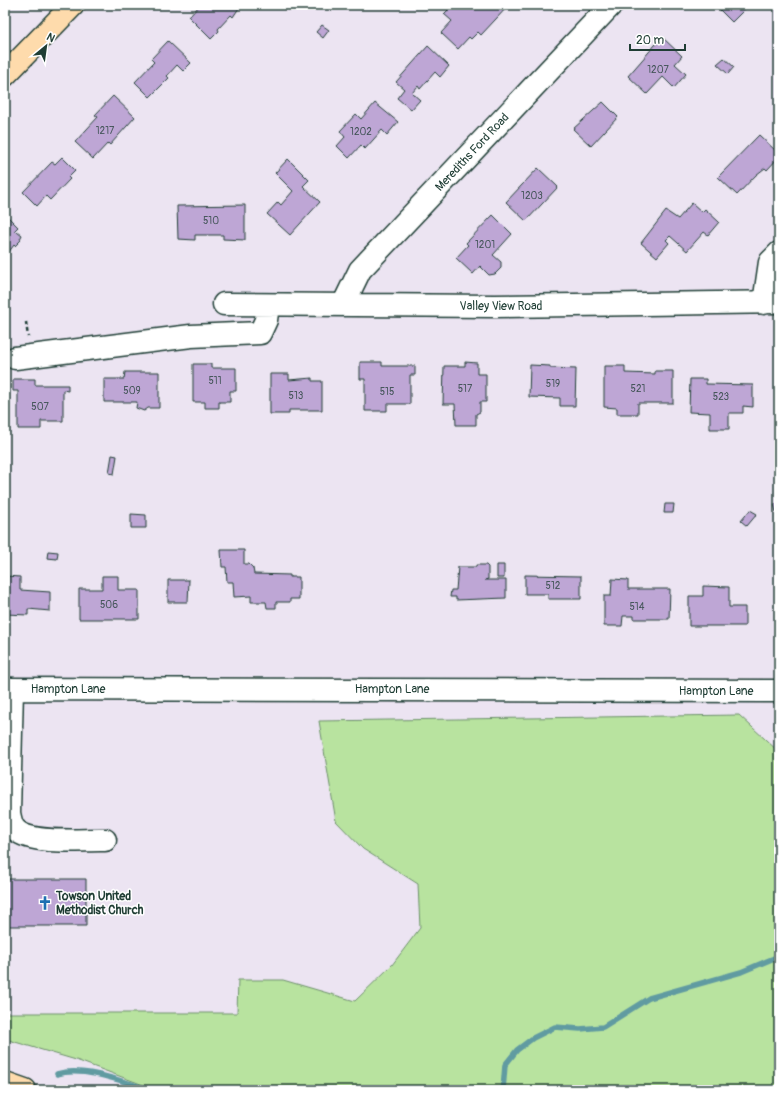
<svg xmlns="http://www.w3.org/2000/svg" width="784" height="1095" font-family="Pangolin,sans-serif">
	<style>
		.green { fill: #b8e39f; stroke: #6c906a }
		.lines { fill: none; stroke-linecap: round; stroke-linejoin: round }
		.stream { stroke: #609ba1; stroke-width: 5.5 }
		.building { fill: #bea6d5; stroke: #1f3d34 }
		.minor-casing { stroke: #1f3d34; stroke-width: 25 }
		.major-casing { stroke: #1f3d34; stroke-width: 25 }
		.highway-casing { stroke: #1f3d34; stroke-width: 25 }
		.path { stroke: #1f3d34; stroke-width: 2.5; stroke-dasharray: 4 3; stroke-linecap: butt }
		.minor { stroke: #fff; stroke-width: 22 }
		.major { stroke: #fedbac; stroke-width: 22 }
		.highway { stroke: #fedbac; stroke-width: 22 }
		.labels { text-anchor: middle; stroke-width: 3; stroke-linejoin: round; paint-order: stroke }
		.number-label { font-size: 10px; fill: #47575c }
		.street-label { font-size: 12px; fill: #1f3d34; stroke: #fff }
		.poi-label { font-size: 12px; font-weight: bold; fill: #1f3d34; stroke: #fff; text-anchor: start }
	</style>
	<rect width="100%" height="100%" fill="#ece4f2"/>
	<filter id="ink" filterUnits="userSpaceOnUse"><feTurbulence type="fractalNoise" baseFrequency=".025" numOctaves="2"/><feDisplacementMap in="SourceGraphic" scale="8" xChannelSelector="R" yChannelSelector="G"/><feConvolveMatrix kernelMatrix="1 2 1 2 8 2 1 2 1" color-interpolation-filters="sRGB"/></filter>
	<g filter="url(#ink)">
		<path class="green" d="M739 715 779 752V1090H157L76 1060 5 1039V1013H237L238 980H283L355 1001 392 965 420 928 418 884 363 849 336 821 319 721Z"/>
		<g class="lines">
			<path class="stream" d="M57 1074C84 1066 124 1082 150 1090
				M503 1090 505 1065 517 1050 533 1038 555 1027 580 1029 603 1027 649 998 741 972 779 956"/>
		</g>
		<path class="building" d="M200 5H241L233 17 231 15 218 29 219 31 211 39 189 17Z
			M446 5H509L481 35 478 32 471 39 469 37 458 49 441 33 452 21 444 14 448 10 445 7Z
			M715 5H748V6L732 22Z
			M322 25 329 30 323 38 316 32Z
			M662 37 682 56 675 64 686 74 674 88 663 77 647 94 628 76Z
			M168 41 191 63 183 71 177 65 167 76 169 78 150 97 135 82 154 62 151 59Z
			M428 46 449 66 440 77 435 72 420 89 418 86 412 93 420 100 411 110 397 98 404 89 396 82Z
			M724 58 734 67 728 74 717 64Z
			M113 96 135 117 110 145 108 143 93 159 75 142 98 117 95 115Z
			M603 102 618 117 591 146 573 129Z
			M375 103 398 122 387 135 382 130 365 149 361 145 349 158 337 146 345 137 340 131 356 114 361 119Z
			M759 135 776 151 779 152V157L767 170 765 168 756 175 737 195 718 177Z
			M62 157 75 170 68 177 70 179 50 200 46 196 37 206 23 192 52 162 55 164Z
			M288 159 309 180 303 186 320 202 290 235 267 214 278 202 281 205 293 191 275 173Z
			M538 168 558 187 526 221 506 202Z
			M692 203 702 212 705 209 719 222 708 235 704 232 687 251 670 236 666 240 669 243 657 257 641 243 666 211 678 219Z
			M245 205V240L223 239V235H195V240L178 239 177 206Z
			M5 214 18 227 14 231 16 232 17 231 22 235 20 239 21 240 15 246 14 245 5 257Z
			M493 215 512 234 493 255 501 262V268L495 274 489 275 480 266 473 274 456 258 468 245 466 243Z
			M360 362H382V366H415V375H410V404H387V411H365V379H360Z
			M465 362 477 363V374H486V402H480V412L476 414V425H456L455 404H443L444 366H465Z
			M193 364H211V368H236V391H230V402H219V408H205V402H193Z
			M530 365 550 366V368L576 369 575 406H560V398L529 397Z
			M604 366H625V373L655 374V371H673V403H638V414H617V408L604 407Z
			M125 372H159V408H148L144 411 136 408 137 402H104V379H124Z
			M270 374H289V380L312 378V381H322V410H289V414H270Z
			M13 379H35V385H68V391L63 390V421H41V429H18V391H13Z
			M690 379H706V384L753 385V407L743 406V413H729V429H710V413L689 412Z
			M777 380H779V411H778Z
			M112 455 117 456 114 474 109 473Z
			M779 503V512H776L774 504Z
			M665 504H674L673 513H664Z
			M750 510 757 514 747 526 741 521Z
			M131 514 146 515V528H131Z
			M221 550H244V564H249L253 568 254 574 290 575V577H299V599H290V602H276V608H267L266 602H251V596L234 597 233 582H227L226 567H222Z
			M48 551 58 552 57 559 47 558Z
			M476 565H486L488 567V579L485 580H506V598L456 600V597H450L451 590H456L458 567H476Z
			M497 565H504V578H497Z
			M525 575 581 576V599H548V594H525Z
			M5 576 20 577V590L50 592V611L28 609V615L5 614Z
			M102 576H118V590H139V619H79V589H102Z
			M612 579 628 580V589H670L669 619H634V616H623L622 626H604V596H611Z
			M168 580H189L188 602H168Z
			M777 580H779V611H777Z
			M703 586 729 587V607H745V626H689V596H703Z
			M5 879H86V926H5Z"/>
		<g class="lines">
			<defs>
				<path id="minor" d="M764 303 770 262 779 253
					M224 304 495 306 779 302
					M343 305 360 270 611 5
					M15 358 191 336 260 333 266 320 268 305
					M5 689 779 691
					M12 689 9 813C10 818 11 824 14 828 28 846 84 839 105 840"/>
				<path id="major" d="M5 75 73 5"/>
				<path id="highway" d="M5 1083 25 1090"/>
			</defs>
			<use href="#minor" class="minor-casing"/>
			<use href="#major" class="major-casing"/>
			<use href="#highway" class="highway-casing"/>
			<path class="path" d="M26 322 28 337"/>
			<use href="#minor" class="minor"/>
			<use href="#major" class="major"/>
			<use href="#highway" class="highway"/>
		</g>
	</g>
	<defs>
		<symbol id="church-bare" viewBox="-9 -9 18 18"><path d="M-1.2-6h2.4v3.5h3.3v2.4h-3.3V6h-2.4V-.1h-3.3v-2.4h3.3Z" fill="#1f6fb2" stroke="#fff" stroke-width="2.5" paint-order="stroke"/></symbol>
	</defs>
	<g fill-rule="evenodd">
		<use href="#church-bare" x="35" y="893" width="20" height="20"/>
	</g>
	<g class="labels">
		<g class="number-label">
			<text x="658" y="73">1207</text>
			<text x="105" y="134">1217</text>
			<text x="361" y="135">1202</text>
			<text x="532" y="199">1203</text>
			<text x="211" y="224">510</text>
			<text x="485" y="248">1201</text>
			<text x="215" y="384">511</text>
			<text x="553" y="387">519</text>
			<text x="465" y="392">517</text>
			<text x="638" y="392">521</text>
			<text x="132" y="394">509</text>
			<text x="387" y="395">515</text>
			<text x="296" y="399">513</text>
			<text x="721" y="400">523</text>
			<text x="40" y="410">507</text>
			<text x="553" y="589">512</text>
			<text x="109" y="608">506</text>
			<text x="637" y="610">514</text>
		</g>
		<g class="street-label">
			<text transform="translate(472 152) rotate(-47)" y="4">Merediths Ford Road</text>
			<text x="501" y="310">Valley View Road</text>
			<text x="68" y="693">Hampton Lane</text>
			<text x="392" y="693">Hampton Lane</text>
			<text x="716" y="695">Hampton Lane</text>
		</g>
		<g class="poi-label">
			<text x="56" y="900">Towson United<tspan x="56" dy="14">Methodist Church</tspan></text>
		</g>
	</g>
	<rect width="784" height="1095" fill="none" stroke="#fff" stroke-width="20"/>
	<rect x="10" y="10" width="764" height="1075" fill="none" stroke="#1f3d34" stroke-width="1.5" filter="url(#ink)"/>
	<g transform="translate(46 46) rotate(29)" stroke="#ffffff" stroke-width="3" paint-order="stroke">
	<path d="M0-3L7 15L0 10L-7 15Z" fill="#1f3d34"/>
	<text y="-6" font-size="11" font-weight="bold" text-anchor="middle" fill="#1f3d34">N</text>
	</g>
	<path d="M630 44v6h55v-6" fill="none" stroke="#1f3d34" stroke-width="2"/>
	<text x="636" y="44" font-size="12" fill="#1f3d34" stroke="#ffffff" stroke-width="3" paint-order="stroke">20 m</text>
</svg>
